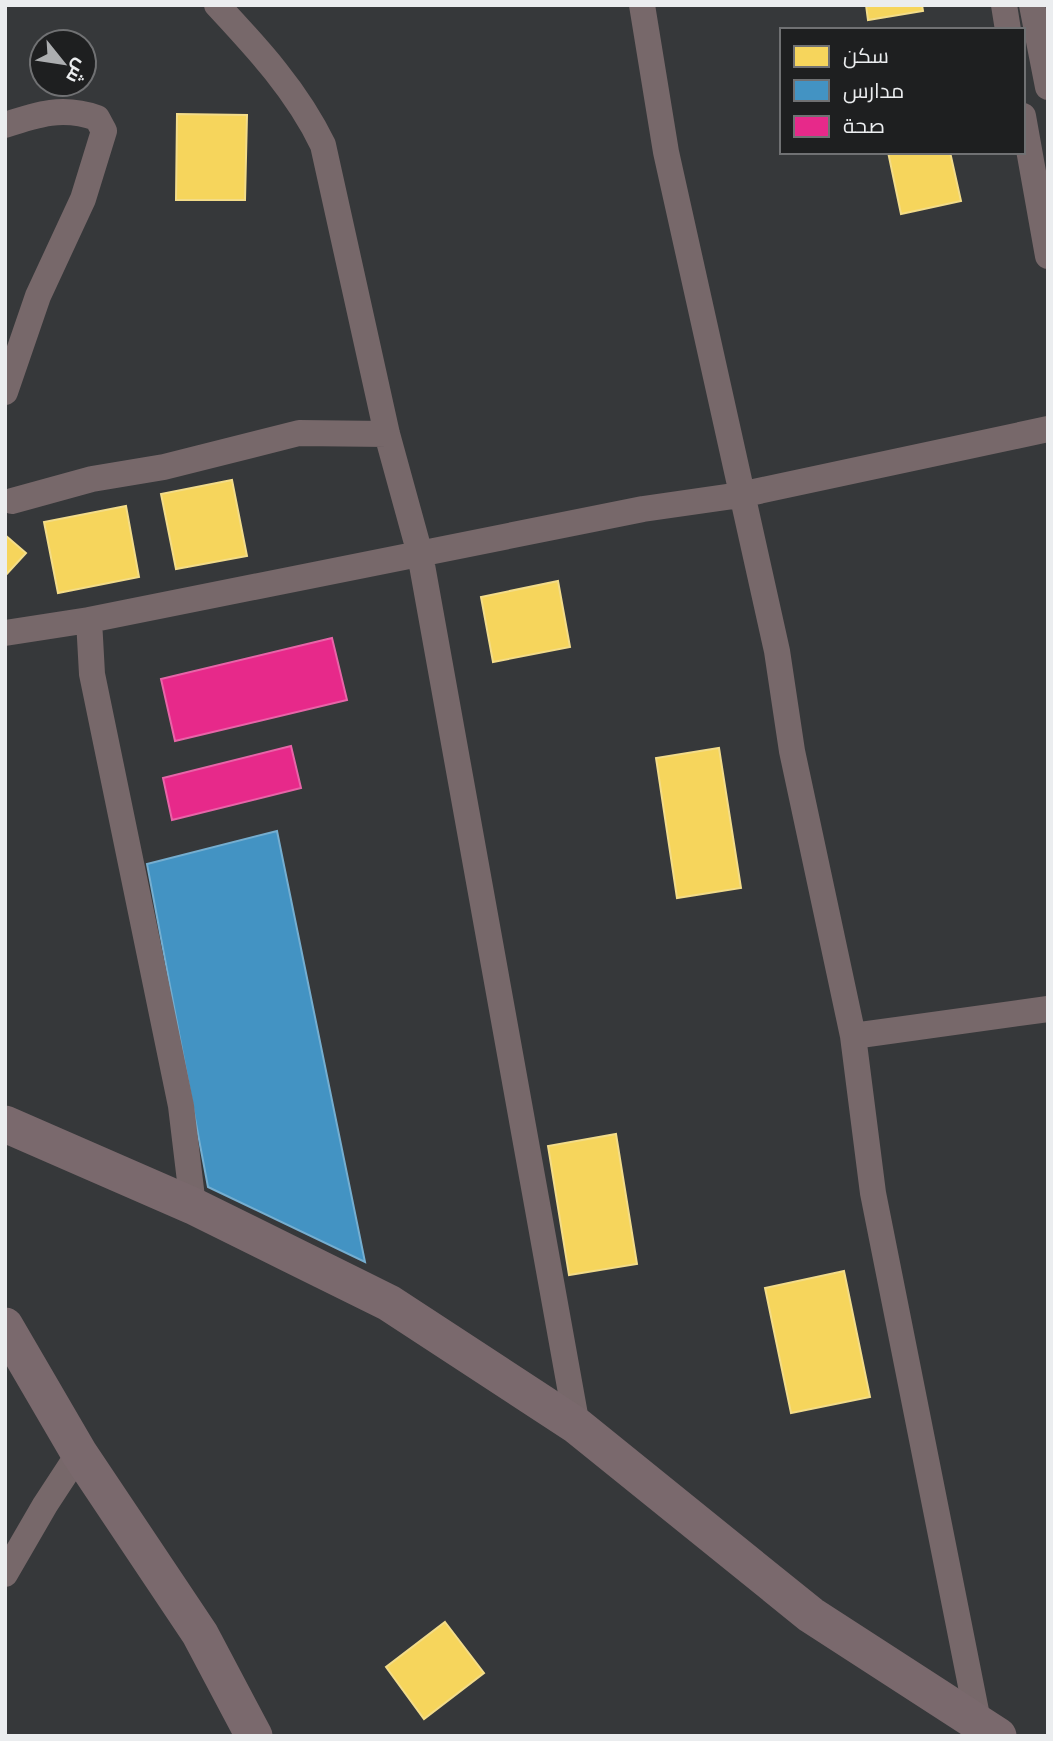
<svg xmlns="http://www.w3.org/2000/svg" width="1053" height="1741" font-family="Jost,Cairo,sans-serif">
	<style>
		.homes { fill: #f6d55c; stroke: #f3dc88; stroke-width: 2 }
		.schools { fill: #4393c3; stroke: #75aed0; stroke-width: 2 }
		.health { fill: #e7298a; stroke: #e864a8; stroke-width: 2 }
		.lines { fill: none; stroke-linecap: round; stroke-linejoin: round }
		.street { stroke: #77686a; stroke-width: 26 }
		.secondary { stroke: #7a696d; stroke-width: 37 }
	</style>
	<rect width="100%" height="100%" fill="#36383a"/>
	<path class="homes" d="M866 5H922L923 11 868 20Z
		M177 114 247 115 245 200H176Z
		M888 152H950L961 201 901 214Z
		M232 480 247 556 176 569 161 494Z
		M126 506 139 577 58 593 44 522Z
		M5 535 26 553 5 576Z
		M558 581 570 647 493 662 481 597Z
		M719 748 741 888 677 898 656 758Z
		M616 1134 637 1264 569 1275 548 1146Z
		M844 1271 870 1397 791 1413 765 1288Z
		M445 1622 484 1673 424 1719 386 1667Z"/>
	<path class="schools" d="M277 831 365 1262 208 1187 147 864Z"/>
	<path class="health" d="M332 638 347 700 175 741 161 679Z
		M291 746 301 788 172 820 163 778Z"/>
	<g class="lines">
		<path class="street" d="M217 5C258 49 297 91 323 145L387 434 420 554 577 1426
			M642 5 666 152 777 651 792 751 853 1036 873 1193 978 1721
			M1004 5 1008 30
			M1032 5 1048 87
			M1023 116 1048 256
			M5 125C38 114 63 106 97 118L104 131 83 199 38 296 5 392
			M12 501 92 479 164 467 299 433 387 434
			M5 633 89 620
			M853 1036 1048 1009
			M193 1206 181 1106 92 674 89 620 643 509 740 495 1048 429
			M5 1574 45 1505 79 1453"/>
		<path class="secondary" d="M5 1124 193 1206 389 1303 577 1426 811 1615 998 1736
			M5 1326 79 1453 200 1634 254 1736"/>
	</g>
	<rect width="1053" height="1741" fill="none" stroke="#ebedef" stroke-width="14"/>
	<rect x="780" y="28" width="245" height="126" fill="#1e1f20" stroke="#707173" stroke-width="2"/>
	<rect x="794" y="46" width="35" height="21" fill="#f6d55c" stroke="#707173" stroke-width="2"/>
	<text x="843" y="63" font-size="21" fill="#ebedef">سكن</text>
	<rect x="794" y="80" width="35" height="21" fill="#4393c3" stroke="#707173" stroke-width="2"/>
	<text x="843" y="98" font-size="21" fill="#ebedef">مدارس</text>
	<rect x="794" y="116" width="35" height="21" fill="#e7298a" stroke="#707173" stroke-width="2"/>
	<text x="843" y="133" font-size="21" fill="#ebedef">صحة</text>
	<g transform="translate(63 63) rotate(120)"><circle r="33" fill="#1e1f20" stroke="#707173" stroke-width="2"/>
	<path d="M0-5L12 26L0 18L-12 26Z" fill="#acaeb0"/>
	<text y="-10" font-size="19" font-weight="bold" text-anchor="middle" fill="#ebedef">ش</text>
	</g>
</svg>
